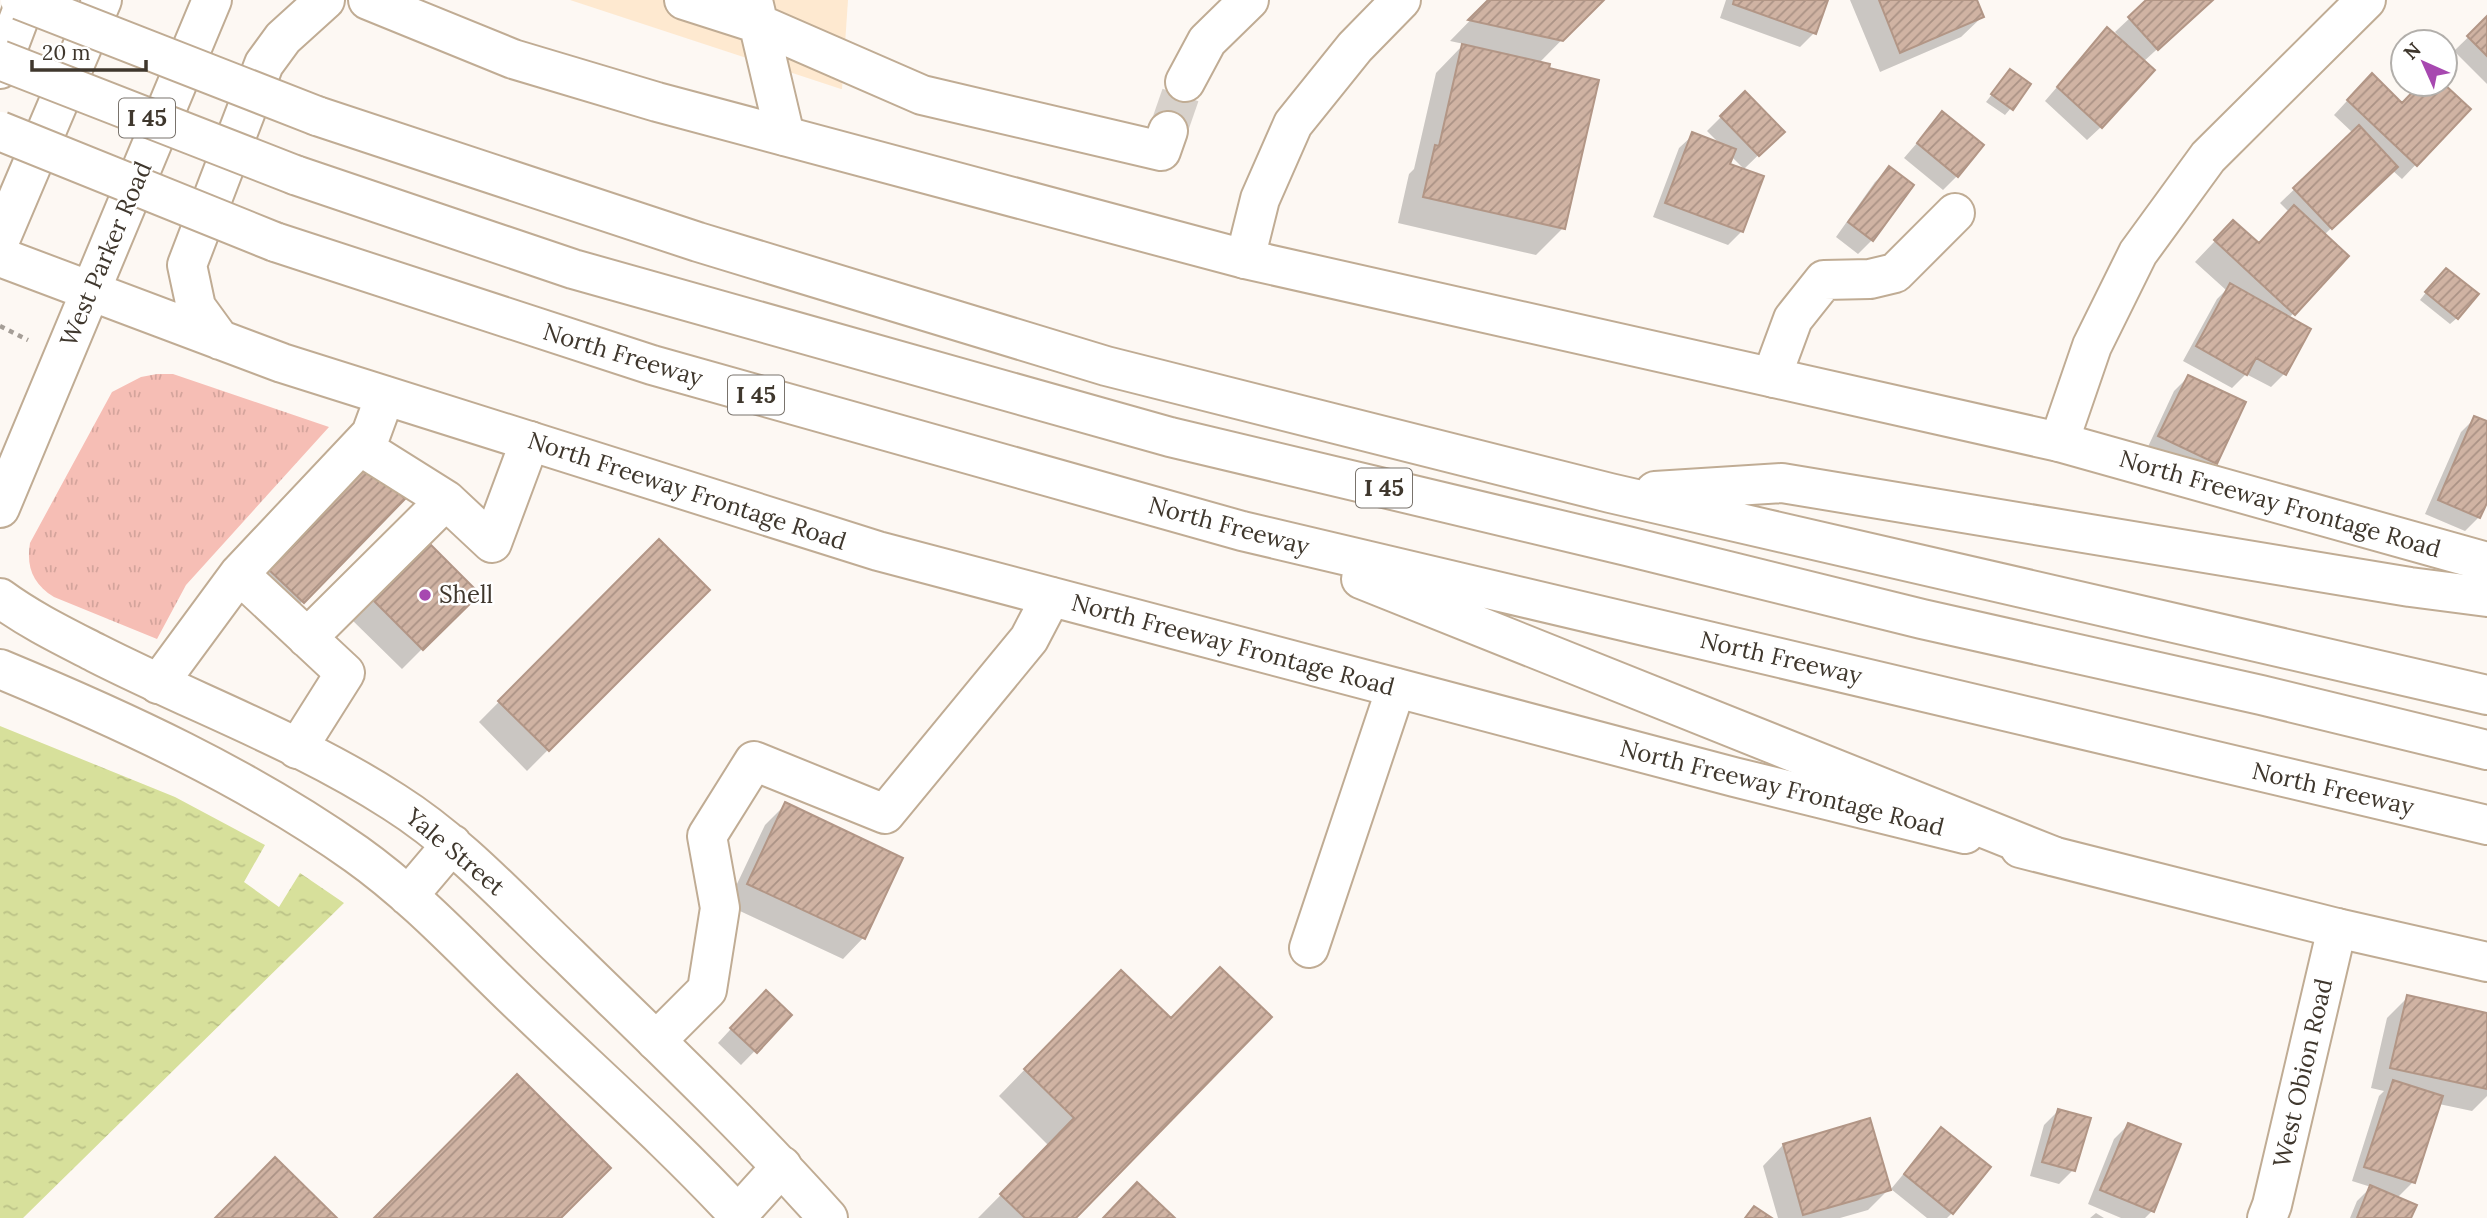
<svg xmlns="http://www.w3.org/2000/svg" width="2487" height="1218" font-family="Lora,serif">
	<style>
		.built { fill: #fee9d0 }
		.grass { fill: url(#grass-tufts) }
		.water { fill: url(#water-ripples) }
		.shadow { fill: #0003 }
		.building { fill: url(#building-hatch); stroke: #b29686; stroke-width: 2 }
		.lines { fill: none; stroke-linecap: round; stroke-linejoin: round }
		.minor-tunnel { stroke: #d7d1cb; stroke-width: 38; stroke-dasharray: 38 19; stroke-linecap: butt }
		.minor-casing { stroke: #c0ac94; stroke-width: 42 }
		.major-casing { stroke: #c0ac94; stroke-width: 42 }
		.highway-casing { stroke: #c0ac94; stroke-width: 42 }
		.path { stroke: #a59e97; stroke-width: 4.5; stroke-dasharray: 5 5; stroke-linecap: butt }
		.minor { stroke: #fff; stroke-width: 38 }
		.major { stroke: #fff; stroke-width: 38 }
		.highway { stroke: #fff; stroke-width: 38 }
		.highway-bridge-casing { stroke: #c0ac94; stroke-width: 42; stroke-linecap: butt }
		.highway-bridge { stroke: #fff; stroke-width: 38 }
		.poi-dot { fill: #a748b0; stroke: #fff; stroke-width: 2.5 }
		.labels { text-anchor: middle; stroke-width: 5; stroke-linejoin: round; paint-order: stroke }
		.shield { fill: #fff; stroke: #79736c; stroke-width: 2 }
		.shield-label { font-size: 23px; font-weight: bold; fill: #3f372d }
		.street-label { font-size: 24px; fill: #3f372d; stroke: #fff }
		.poi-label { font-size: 24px; fill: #3f372d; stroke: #fff; text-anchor: start }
	</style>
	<defs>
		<pattern id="grass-tufts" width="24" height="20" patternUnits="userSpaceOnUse" patternTransform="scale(1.75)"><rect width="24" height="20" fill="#f6beb5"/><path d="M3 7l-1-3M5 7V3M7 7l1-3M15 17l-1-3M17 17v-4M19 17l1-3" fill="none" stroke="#d4a49c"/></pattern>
		<pattern id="water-ripples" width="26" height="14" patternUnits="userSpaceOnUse" patternTransform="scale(1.75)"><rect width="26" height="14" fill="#d7e09b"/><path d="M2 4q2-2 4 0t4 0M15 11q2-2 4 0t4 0" fill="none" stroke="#bac186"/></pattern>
		<pattern id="building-hatch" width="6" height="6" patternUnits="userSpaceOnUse" patternTransform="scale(1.75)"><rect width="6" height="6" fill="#d0b3a3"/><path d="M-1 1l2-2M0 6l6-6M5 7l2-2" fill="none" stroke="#aa9285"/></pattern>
	</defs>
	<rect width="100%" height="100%" fill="#fdf8f3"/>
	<path class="built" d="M570 0H848L842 89H841Z"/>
	<path class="grass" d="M157 374H173L329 427 186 585 157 639 54 597C33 584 26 567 30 543L112 392 141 377Z"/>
	<path class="water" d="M0 726 175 797 265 845 244 882 279 907 300 873 344 903 23 1218H0Z"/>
	<path class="shadow" d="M1490 0H1601L1539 63 1563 228 1536 255 1398 223 1409 174 1414 169 1436 73 1464 44 1450 41Z
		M1726 0H1826L1814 33 1800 47 1720 18Z
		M1850 0H1975L1982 17 1961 37 1880 72Z
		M2149 0H2211L2143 62 2101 127 2087 140 2045 101 2094 44 2120 41 2122 40 2115 32Z
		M2487 19V84L2454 51Z
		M2010 71 2011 108 2005 115 1986 102Z
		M2422 84H2442L2468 110 2402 179 2392 170 2324 235 2347 256 2289 318 2285 373 2271 387 2246 374 2232 388 2183 361 2217 299 2226 290 2195 262 2233 222 2258 245 2289 212 2280 203 2353 133 2334 115 2358 89 2402 105Z
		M1745 93 1782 132 1744 169 1731 156 1728 165 1742 231 1728 245 1653 217 1679 148 1693 135 1722 146 1707 131Z
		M1942 114 1957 176 1943 190 1904 158Z
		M1889 169 1872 240 1858 254 1836 237 1875 182Z
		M2439 276 2457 318 2450 324 2420 300Z
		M2188 377 2215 463 2201 476 2146 451 2174 391Z
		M2475 418 2487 423V498L2479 517 2465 531 2425 514 2461 432Z
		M369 466 403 499 296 608 262 575Z
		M659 541 707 590 527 771 479 722Z
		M426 542 477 594 402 669 350 618Z
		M785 805 863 938 843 959 727 905 765 825Z
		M2408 997 2487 1015V1096L2472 1111 2439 1104 2413 1182 2397 1198 2409 1218H2350L2357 1201 2371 1187 2352 1181 2379 1096 2384 1091 2371 1088 2387 1018Z
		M1094 998 1074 1218H978L1049 1146 999 1096Z
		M752 1006 790 1015 741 1065 718 1043Z
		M2058 1111 2073 1170 2059 1184 2030 1176 2044 1125Z
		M2128 1125 2152 1211 2145 1218H2121L2088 1204 2114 1139Z
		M1941 1129 1952 1213 1947 1218H1927L1891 1189Z
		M1783 1145 1889 1189 1868 1210 1840 1218H1778L1763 1166Z
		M2096 1213 2104 1218H2090Z"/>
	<path class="building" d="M1488 0H1604L1563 41 1468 20Z
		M1734 0H1828L1816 34 1733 4Z
		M1879 0H1977L1984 17 1900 53Z
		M2146 0H2213L2158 50 2128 17Z
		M2487 16V56L2467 36Z
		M2107 27 2155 70 2102 128 2057 87Z
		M1462 44 1550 64 1549 68 1599 80 1565 229 1423 197 1435 145 1439 146Z
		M2010 69 2031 84 2013 110 1991 94Z
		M2372 73 2402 103 2420 84H2444L2471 109 2417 166 2347 100Z
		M1745 91 1785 132 1759 156 1720 116Z
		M1942 111 1984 145 1958 177 1917 143Z
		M2359 125 2398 167 2332 229 2293 188Z
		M1692 132 1736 149 1730 164 1764 176 1743 232 1665 203Z
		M1889 166 1914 185 1873 241 1848 222Z
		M2294 205 2349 256 2295 315 2214 240 2233 220 2259 243Z
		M2446 268 2479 294 2458 319 2425 292Z
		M2230 283 2311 329 2286 375 2256 358 2247 375 2196 346Z
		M2188 375 2246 402 2217 464 2158 436Z
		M2474 416 2487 421V503L2480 518 2438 500Z
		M369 463 405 499 304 603 267 568Z
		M659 539 710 590 549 751 498 701Z
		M426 540 480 594 423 650 369 596Z
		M785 802 903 858 865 939 747 884Z
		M1220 967 1272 1017 1076 1218H1025L1000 1194 1074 1118 1024 1069 1121 970 1171 1018Z
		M766 990 792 1015 757 1053 730 1028Z
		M2407 995 2487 1013V1089L2390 1068Z
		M517 1074 611 1168 561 1218H374Z
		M2393 1080 2443 1096 2415 1183 2364 1167Z
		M2058 1109 2091 1118 2075 1171 2042 1162Z
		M1870 1118 1891 1190 1803 1215 1783 1144Z
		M2128 1123 2181 1144 2154 1212 2100 1190Z
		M1941 1127 1991 1167 1953 1214 1904 1174Z
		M275 1157 337 1218H215Z
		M1137 1182 1175 1218H1103Z
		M2370 1185 2417 1205 2411 1218H2357Z
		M1754 1206 1772 1218H1745Z"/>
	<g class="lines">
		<path class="minor-tunnel" d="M1168 131 1185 82"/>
		<defs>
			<path id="minor" d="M684 0 759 24 922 95 1161 151 1168 131
				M754 5 785 136
				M1185 82 1207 41 1249 0
				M1245 259 1260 199 1293 124 1355 47 1401 0
				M1774 378 1776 365 1793 319 1824 280 1870 279 1895 273 1955 213
				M2059 442 2092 346 2138 253 2208 157 2366 0
				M360 446 446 500 492 543 530 441
				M239 574 345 673 297 749
				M307 638 446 500
				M158 684 239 574 371 434 385 396
				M1309 948 1396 688
				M656 1041 707 990 720 908 707 836 754 761 885 814 1029 639 1051 597
				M735 1218 782 1166
				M2267 1218 2272 1205 2337 928"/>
			<path id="major" d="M368 0 513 59 657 102 1245 259 2059 442 2487 562
				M0 69 26 0
				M0 240 102 0
				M0 257 282 363 878 551 1734 777 1965 834
				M220 340 196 307 187 265 264 64 283 38 325 0
				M0 508 212 0
				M0 598C30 620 63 636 96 653 194 703 302 742 394 802 459 843 512 902 568 955 656 1041 746 1126 828 1218
				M0 669C123 720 247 777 356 854 418 898 470 956 525 1008 597 1077 673 1144 741 1218
				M2020 848 2337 928 2487 962
				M408 896 452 844"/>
			<path id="highway" d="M317 116 698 242 1106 366 1610 493 2487 695
				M295 175 573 269 1170 437 1627 546 1922 619 2261 695 2487 750
				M275 242 652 365 1242 531 2487 825
				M1655 491 1782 483 2410 587 2487 597
				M1361 579 2053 856"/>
		</defs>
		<use href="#minor" class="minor-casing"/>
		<use href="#major" class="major-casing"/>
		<use href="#highway" class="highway-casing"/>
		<path class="path" d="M0 326 28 340"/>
		<use href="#minor" class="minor"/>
		<use href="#major" class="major"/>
		<use href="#highway" class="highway"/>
		<defs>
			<path id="highway-bridge" d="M20 0 317 116
				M0 60 295 175
				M0 131 275 242"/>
		</defs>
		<use href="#highway-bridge" class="highway-bridge-casing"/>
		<use href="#highway-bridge" class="highway-bridge"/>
	</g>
	<circle class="poi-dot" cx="425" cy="595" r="7"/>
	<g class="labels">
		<g class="shield">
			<rect x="119" y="98.5" width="56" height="39" rx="5"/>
			<rect x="728" y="375.5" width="56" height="39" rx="5"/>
			<rect x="1356" y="468.5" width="56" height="39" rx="5"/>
		</g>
		<g class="shield-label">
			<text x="147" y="126">I 45</text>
			<text x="756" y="403">I 45</text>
			<text x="1384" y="496">I 45</text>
		</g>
		<g class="street-label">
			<text transform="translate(106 254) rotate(-67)" y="8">West Parker Road</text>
			<text transform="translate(623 355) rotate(17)" y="8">North Freeway</text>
			<text transform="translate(687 491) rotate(18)" y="8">North Freeway Frontage Road</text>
			<text transform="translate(2280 504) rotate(16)" y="8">North Freeway Frontage Road</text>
			<text transform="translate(1229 526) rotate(15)" y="8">North Freeway</text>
			<text transform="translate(1233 645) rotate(15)" y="8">North Freeway Frontage Road</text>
			<text transform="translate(1781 658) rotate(13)" y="8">North Freeway</text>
			<text transform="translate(1782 788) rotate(14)" y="8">North Freeway Frontage Road</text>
			<text transform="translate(2333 789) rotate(13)" y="8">North Freeway</text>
			<text transform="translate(455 852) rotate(40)" y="8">Yale Street</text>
			<text transform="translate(2303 1073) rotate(-77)" y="8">West Obion Road</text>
		</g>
		<g class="poi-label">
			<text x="439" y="603">Shell</text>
		</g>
	</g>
	<g transform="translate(2424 63) rotate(315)"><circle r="33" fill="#ffffff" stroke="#b2afab" stroke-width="2"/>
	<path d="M0-5L12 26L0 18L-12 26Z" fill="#a748b0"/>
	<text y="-10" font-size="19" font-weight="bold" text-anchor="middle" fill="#3f372d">N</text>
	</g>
	<path d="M32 60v10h114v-10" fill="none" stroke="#3f372d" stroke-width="3.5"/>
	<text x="42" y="60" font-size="21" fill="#3f372d" stroke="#ffffff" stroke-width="5" paint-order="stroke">20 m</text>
</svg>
